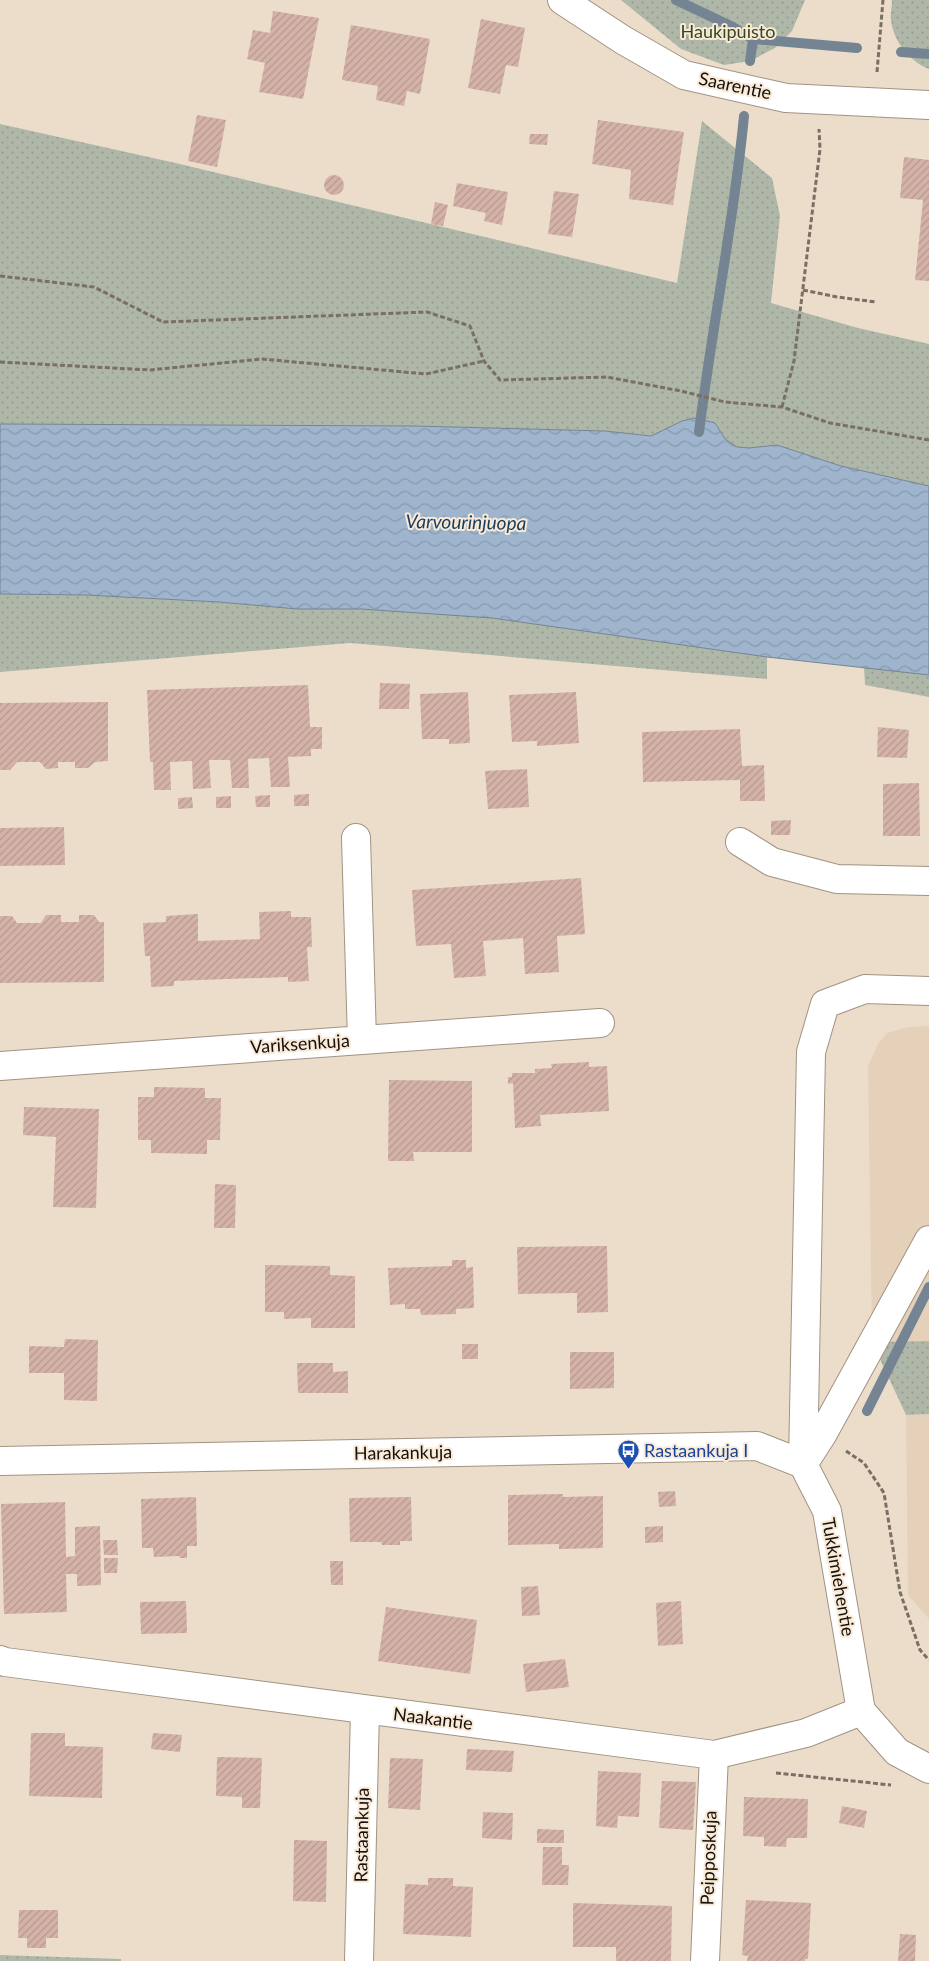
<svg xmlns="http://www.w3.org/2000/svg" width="929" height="1961" font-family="Lato,sans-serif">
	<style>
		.built { fill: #e5d1ba }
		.grass { fill: url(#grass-dots) }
		.water { fill: url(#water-waves); stroke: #758492 }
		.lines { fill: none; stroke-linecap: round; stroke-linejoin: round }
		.stream { stroke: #758492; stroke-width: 10 }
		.building { fill: url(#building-hatch) }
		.minor-casing { stroke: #a19382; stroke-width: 30 }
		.path { stroke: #796f64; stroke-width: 3; stroke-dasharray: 5 2.5; stroke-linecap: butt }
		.minor { stroke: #fff; stroke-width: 28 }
		.labels { text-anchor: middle; stroke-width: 4; stroke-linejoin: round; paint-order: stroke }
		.park-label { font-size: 18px; fill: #32481d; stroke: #f9ead8 }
		.street-label { font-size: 18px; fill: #15100a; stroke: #f9ead8 }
		.transit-label { font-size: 18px; fill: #164399; stroke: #f9ead8; text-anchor: start }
		.water-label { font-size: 19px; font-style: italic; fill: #183c5e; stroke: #f9ead8 }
	</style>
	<defs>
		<pattern id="grass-dots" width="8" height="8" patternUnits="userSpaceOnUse" patternTransform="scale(1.25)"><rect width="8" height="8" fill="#afb8a8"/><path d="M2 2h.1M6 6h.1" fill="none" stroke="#969d8f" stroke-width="1.8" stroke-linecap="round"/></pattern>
		<pattern id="water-waves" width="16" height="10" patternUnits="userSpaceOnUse" patternTransform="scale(1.25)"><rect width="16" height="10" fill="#9eb5cd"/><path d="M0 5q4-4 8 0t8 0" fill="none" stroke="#879baf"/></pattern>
		<pattern id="building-hatch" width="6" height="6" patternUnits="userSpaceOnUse" patternTransform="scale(1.25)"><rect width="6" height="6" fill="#d4b2a8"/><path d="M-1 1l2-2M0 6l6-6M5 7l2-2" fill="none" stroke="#b5988f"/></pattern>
	</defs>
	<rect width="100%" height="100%" fill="#ecddcb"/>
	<path class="built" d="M929 1026V1341L872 1342 868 1066 878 1044 887 1033 908 1027Z
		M929 1414V1619L908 1595 906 1415Z"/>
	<path class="grass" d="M621 0H805L792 31 775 48 750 61 724 65 681 49Z
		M892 0H929V69C910 62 893 41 891 20 890 14 892 7 892 0Z
		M702 121 772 178 780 216 771 303 858 328 929 344V486L841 466 777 445 749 448 737 447 725 439 715 423 682 421 651 436 605 431 414 426 0 424V124L180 164 677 283Z
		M0 594 86 595 219 602 297 609H361L429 613 492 618 767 657V679L350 643 0 672Z
		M864 667 929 675V697L865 685Z
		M929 1341V1414L906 1415 872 1342Z
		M0 1955 121 1959V1961H0Z"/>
	<path class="water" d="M694 418 715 423 725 439 737 447 749 448 777 445 841 466 929 486V675L767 657 492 618 361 609H297L219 602 86 595 0 594V424L414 426 605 431 651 436 682 421Z"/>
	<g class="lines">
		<path class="stream" d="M676 0 733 27 753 39 750 61
			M753 39 857 48
			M901 52 929 54
			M699 432C712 326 734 222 744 116
			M867 1411 929 1287"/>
	</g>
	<path class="building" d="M273 11 319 18 303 99 259 92 265 63 247 59 253 30 270 33Z
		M481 19 525 28 518 67 506 65 500 94 468 88Z
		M351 25 430 39 420 94 407 91 404 106 376 100 378 86 342 80Z
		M197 115 226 120 217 167 188 161Z
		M598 120 684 132 673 205 629 199 631 170 592 164Z
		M530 134H548L547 145 529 144Z
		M904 157 929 160V281L915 280 923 200 900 198Z
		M324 185a10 10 0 1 1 20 0a10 10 0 1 1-20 0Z
		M457 183 508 192 502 225 484 221 486 213 453 206Z
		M554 191 579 194 572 237 548 234Z
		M435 202 448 205 443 226 431 224Z
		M380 683 410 684 409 709H379Z
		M308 685 310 727H322V749H311V756L288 757 290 787H271L269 758 248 759 249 788H232L230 760H209L211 788 193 789 192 761 170 762 171 790H154L153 762H150L147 690Z
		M468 692 470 743 449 744V739H422L420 694Z
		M576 692 579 743 537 746V741L512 742 509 695Z
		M108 702V761L95 762 88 768H75V762H58V768L46 769 40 762H17L10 770H0V703Z
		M878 727 909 730 907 758 877 757Z
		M740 729 742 766 764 765 765 801H740V780L643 782 642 732Z
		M527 769 529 807 488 809 485 771Z
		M919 783 920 836H883V784Z
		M309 794V806H294V795Z
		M270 795V807H256L255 796Z
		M231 796V808H216V797Z
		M192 797 193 808 178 809V798Z
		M791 820 790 835H771V821Z
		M64 827 65 865 0 866V828Z
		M581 878 585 934 557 936 559 972 525 974 523 938 483 941 486 976 454 978 451 944 416 946 412 890Z
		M291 911V917H311L312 947H307L309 981 288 982V977L174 981V986L151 987 150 956H145L143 923 166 922V916L198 914V941L260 939 259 912Z
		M46 915H61V922H79V915H94L99 922H104V982L0 983V916H12L17 923H41Z
		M589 1062V1067L607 1066 609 1111 540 1115 541 1126 515 1128 513 1083 508 1084V1077H512V1073H535V1069L552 1068 551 1064Z
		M389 1080 472 1081V1152H413L414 1161H388Z
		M154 1087 205 1088V1098H221L220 1140H207V1154L151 1153V1140H138V1097H154Z
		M24 1107 99 1109 96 1208 53 1207 56 1137 23 1135Z
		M215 1184 236 1185 235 1228H214Z
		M607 1246 608 1312 577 1313V1293L518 1294 517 1247Z
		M452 1260H466V1268L473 1267 474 1308 456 1309V1314L421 1315 420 1309H405V1304L390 1305 388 1268 452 1266Z
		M265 1265 330 1266V1275L355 1276V1328H311V1318L284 1319V1312H265Z
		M65 1339 98 1340 97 1401 64 1400V1373H29V1346L64 1347Z
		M462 1344H478V1359H462Z
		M570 1352H614V1388L570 1389Z
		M297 1363H333V1372L348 1371V1393H298Z
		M675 1491 676 1506 659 1507 658 1492Z
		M563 1494V1497L603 1496V1548L559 1549V1544L508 1545V1495Z
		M196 1497 197 1546H187V1558H180L179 1556 154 1557 153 1548H142L141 1499Z
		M411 1497 412 1541H400V1545H382L381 1542H350L349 1498Z
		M65 1502 66 1557 75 1556V1527L100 1526 101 1585 77 1586V1574H66L67 1612 4 1614 1 1504Z
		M663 1526V1542L645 1543V1527Z
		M103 1540H117L118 1555H104Z
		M104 1558H118L117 1573H104Z
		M330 1561H343V1585H331Z
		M538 1586 540 1615 522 1616 521 1587Z
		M186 1601 187 1633 141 1634 140 1602Z
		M681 1601 683 1644 658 1646 656 1603Z
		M386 1607 477 1620 470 1674 378 1661Z
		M565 1659 569 1687 526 1692 523 1664Z
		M31 1733H65V1746L103 1747 102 1798 29 1796Z
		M153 1733 182 1735 180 1752 151 1749Z
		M467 1749 514 1751 512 1772 466 1770Z
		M217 1757 262 1758 260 1808H242V1797L216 1796Z
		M390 1758 423 1759 420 1810 388 1808Z
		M598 1771 641 1773 639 1817 618 1816 617 1828 596 1826Z
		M662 1781 696 1782 693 1830 659 1828Z
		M744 1797 808 1799 807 1838H787L786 1847 764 1846V1837L743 1836Z
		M842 1806 867 1811 864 1828 839 1823Z
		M483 1812 513 1813 512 1840 482 1838Z
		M537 1829 564 1830V1843H537Z
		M294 1840 327 1841 326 1902 293 1901Z
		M543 1847H562V1865H569L568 1885H542Z
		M428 1878H453V1886L473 1887 471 1937 403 1934 405 1884 428 1885Z
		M746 1900 811 1903 808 1959H805V1961H747L748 1956 742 1955Z
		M573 1903 672 1906 671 1961H616V1947H573Z
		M19 1910H58V1938H46V1948H27V1938H18Z
		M900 1934 916 1935 915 1961H898Z"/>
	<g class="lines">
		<defs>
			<path id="minor" d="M562 0 623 40 684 75 786 98 929 105
				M356 838 362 1040
				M740 842 772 862 837 879 929 881
				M929 991 865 989 825 1004 811 1052 803 1464 827 1511 861 1711 897 1752 929 1769
				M0 1066 600 1023
				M0 1461 757 1446 803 1464
				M804 1463 822 1435 929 1240
				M0 1660 5 1662 714 1755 806 1733 861 1711
				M359 1961 365 1710
				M705 1961 714 1755"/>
		</defs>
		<use href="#minor" class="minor-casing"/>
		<path class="path" d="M877 72 883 0
			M0 276 94 287 163 322 427 312 470 326 484 361 500 380 607 377 681 391 725 402 782 407 830 423 929 440
			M803 290 837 297 876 302
			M0 362 150 370 262 359 426 374 484 361
			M782 407 794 361 820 149 819 129
			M846 1451 864 1463 884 1493 900 1592 920 1650 929 1660
			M776 1773 891 1785"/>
		<use href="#minor" class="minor"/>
	</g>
	<defs>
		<symbol id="bus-pin" viewBox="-11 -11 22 30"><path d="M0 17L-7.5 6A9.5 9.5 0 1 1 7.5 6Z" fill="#1a4fb4" stroke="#f9ead8"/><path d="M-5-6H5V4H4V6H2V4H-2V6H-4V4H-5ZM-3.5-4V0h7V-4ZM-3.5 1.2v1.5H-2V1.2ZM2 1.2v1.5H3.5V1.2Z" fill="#fff"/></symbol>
	</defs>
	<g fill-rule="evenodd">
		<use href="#bus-pin" x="616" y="1438" width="25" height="34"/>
	</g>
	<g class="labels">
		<g class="park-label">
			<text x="728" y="38">Haukipuisto</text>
		</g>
		<g class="street-label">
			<text transform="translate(735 86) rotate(12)" y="6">Saarentie</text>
			<text transform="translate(300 1044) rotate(-4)" y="6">Variksenkuja</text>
			<text transform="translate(403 1453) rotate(-1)" y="6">Harakankuja</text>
			<text transform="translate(838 1577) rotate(80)" y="6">Tukkimiehentie</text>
			<text transform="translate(433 1719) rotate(7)" y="6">Naakantie</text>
			<text transform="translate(362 1835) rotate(-89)" y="6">Rastaankuja</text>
			<text transform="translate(709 1858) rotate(-88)" y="6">Peipposkuja</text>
		</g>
		<g class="transit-label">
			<text x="644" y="1457">Rastaankuja I</text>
		</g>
		<g class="water-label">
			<text transform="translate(466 522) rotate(1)" y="7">Varvourinjuopa</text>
		</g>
	</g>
</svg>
